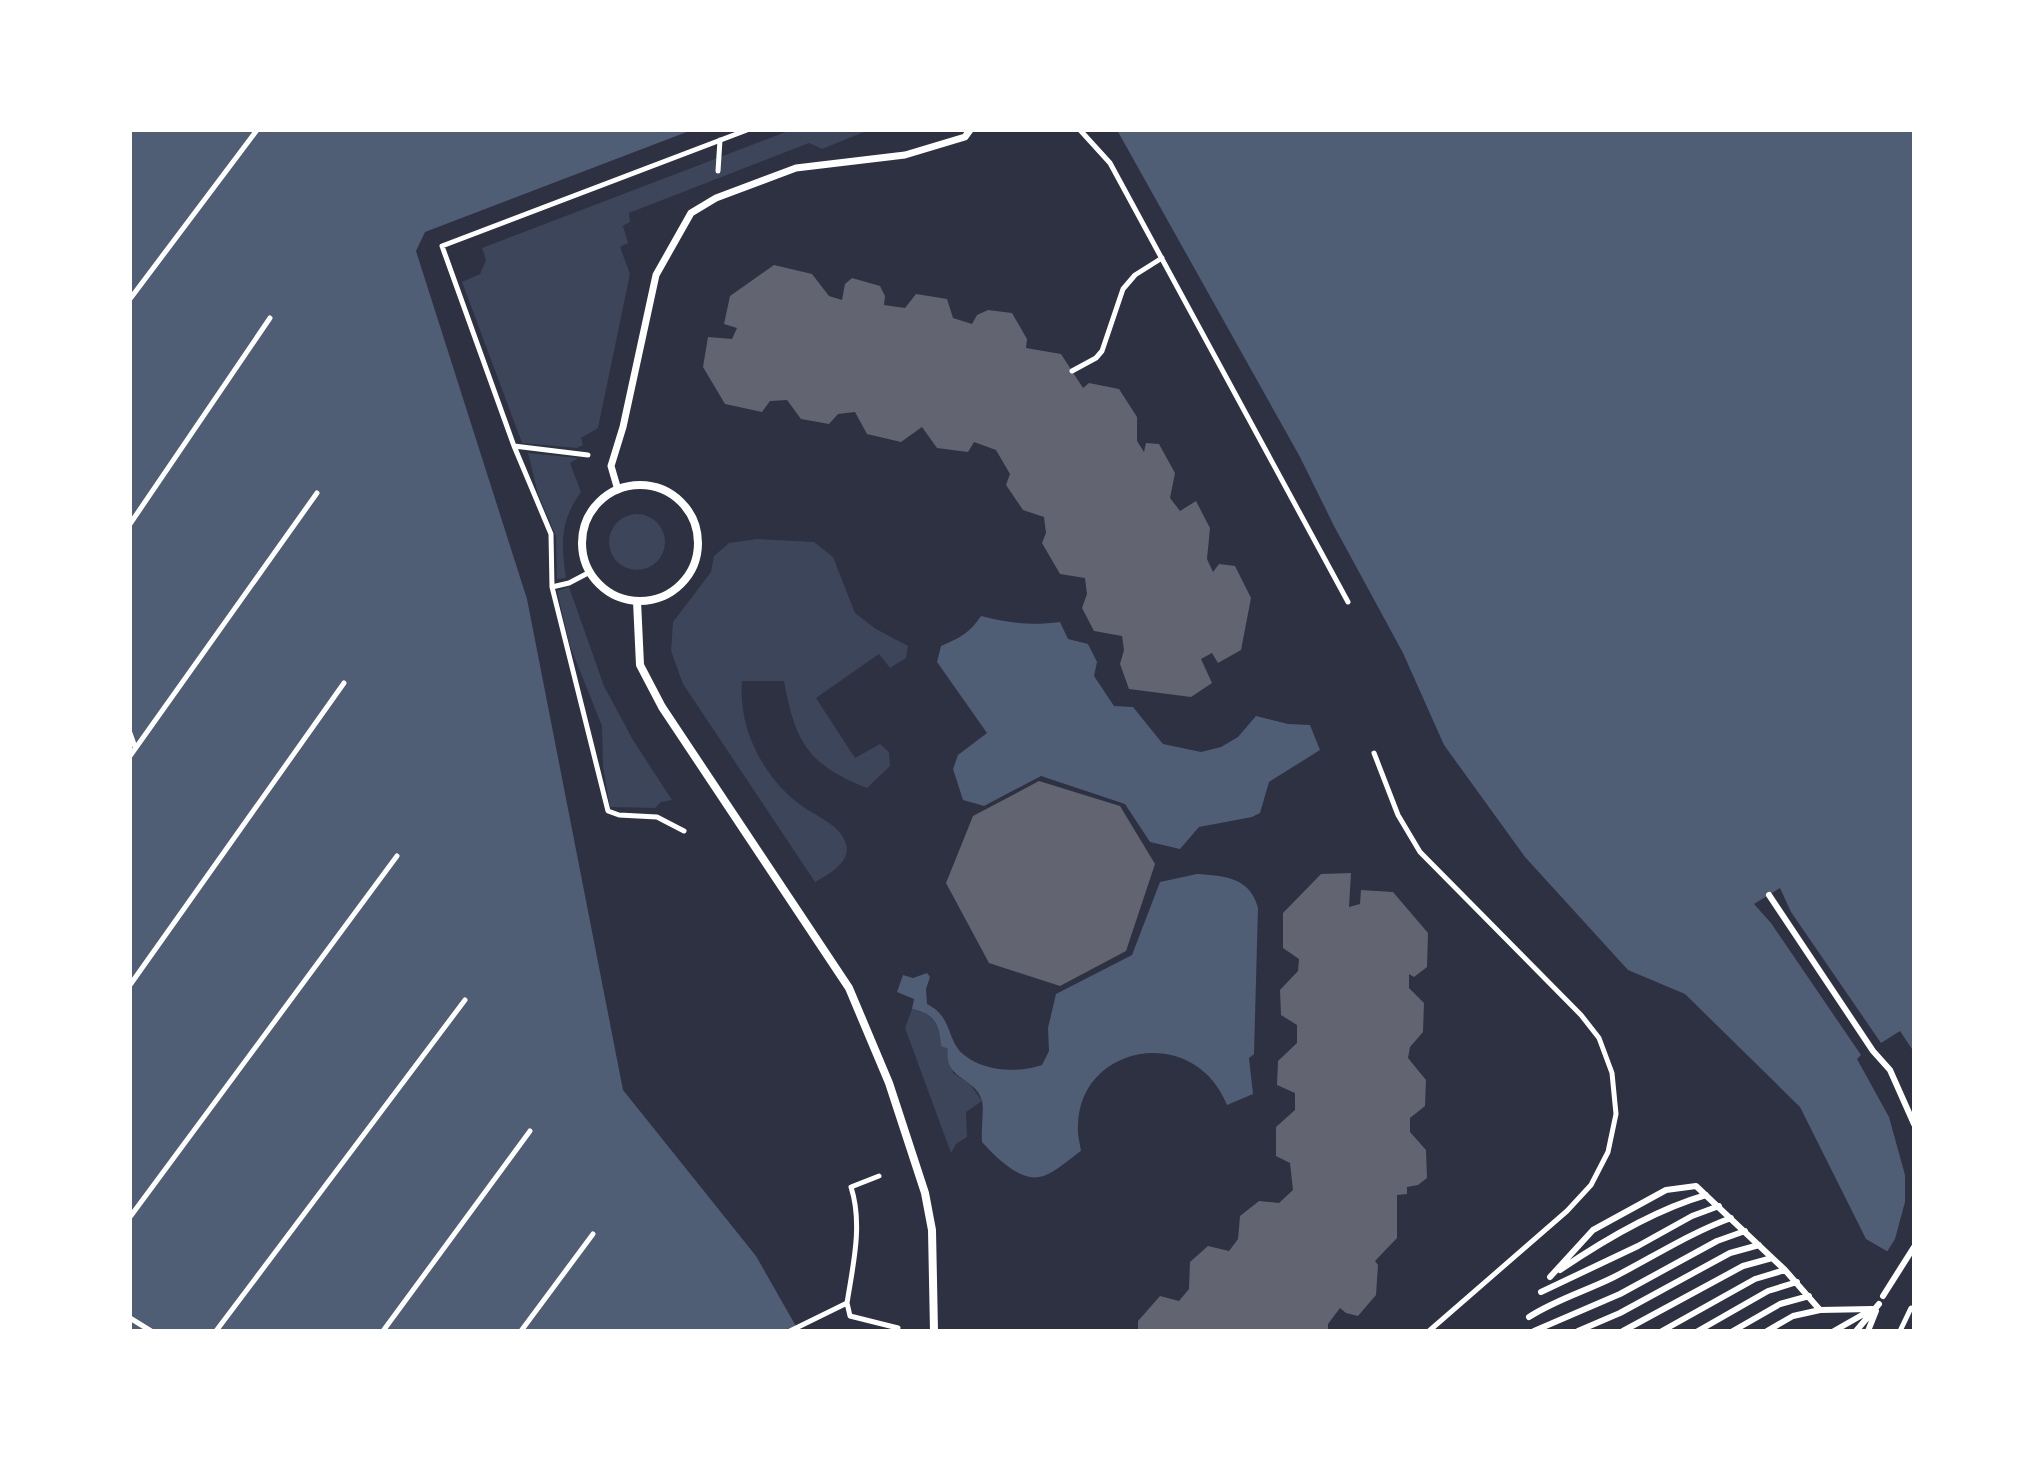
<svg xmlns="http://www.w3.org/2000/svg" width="2044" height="1461" font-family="'Nunito Sans',sans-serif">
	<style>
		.green { fill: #3c4559 }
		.water { fill: #4f5d75 }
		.pier { fill: #2d3142 }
		.building { fill: #626471 }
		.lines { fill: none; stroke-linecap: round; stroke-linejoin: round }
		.path { stroke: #fff; stroke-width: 5 }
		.service { stroke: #fff; stroke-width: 6 }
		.pedestrian { stroke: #fff; stroke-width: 7 }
		.minor { stroke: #fff; stroke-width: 8 }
	</style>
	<rect width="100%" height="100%" fill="#2d3142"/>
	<path class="green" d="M791 130H869L822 149 809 143 629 213 630 222 623 226 628 243 620 247 630 274 598 428 581 438 583 445 577 448 522 443 462 282 480 274 486 260 482 248Z
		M528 453 578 458 570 463 581 492C560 521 561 543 566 578L557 579 556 536 538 494Z
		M609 542a28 28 0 1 1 56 0a28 28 0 1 1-56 0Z
		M757 539 814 542 833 557 855 613 876 629 908 646 906 658 890 668 879 654 816 698 855 758 880 744 889 752 890 766 867 788C808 765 795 742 784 681H742C738 728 763 778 802 806 816 816 838 824 845 841 854 860 830 874 815 882L683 684 671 651 673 622 711 572 714 556 729 543Z
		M569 587 604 686 633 740 672 800 661 802 655 808 610 807 603 767 602 726 570 646 557 591Z
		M912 1009C934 1014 939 1024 941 1046L948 1049 953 1073 970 1084 982 1101 966 1112 967 1137 956 1144 951 1153 905 1028Z"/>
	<path class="water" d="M130 130H692L425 232 416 251 527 599 623 1090 756 1256 797 1328 795 1331H130Z
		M1117 130H1914V1267L1866 1239 1800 1107 1685 994 1628 970 1525 857 1444 745 1403 653 1334 526 1300 457Z
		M981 616C1008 623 1031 626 1060 622L1068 639 1088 644 1097 662 1094 676 1114 706 1133 707 1163 744 1201 752 1221 747 1238 737 1256 716 1288 724 1310 725 1320 750 1269 782 1260 813 1252 817 1199 827 1180 849 1150 842 1125 804 1041 776 984 806 963 800 953 769 958 755 987 733 937 662 941 646C958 639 971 632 981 616Z
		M1197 874C1225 876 1250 877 1258 908L1254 1054 1249 1058 1253 1094 1227 1105C1194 1023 1079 1044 1078 1126 1077 1134 1080 1143 1081 1151 1069 1159 1053 1175 1039 1177 1018 1181 994 1155 982 1142 981 1133 984 1107 982 1101 976 1077 943 1080 948 1049L941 1046C939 1024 935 1014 912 1009L914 999 897 992 903 975 913 978 927 973 930 977 926 989 927 1004C953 1017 946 1039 963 1054 984 1072 1018 1073 1042 1065L1049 1051 1048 1028 1056 994 1132 955 1160 882Z"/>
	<path class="pier" d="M1780 888 1791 912 1881 1043 1900 1031 1914 1052V1271L1885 1255 1895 1239 1905 1202V1175L1889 1117 1857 1059 1861 1055 1771 923 1754 904Z"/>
	<path class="building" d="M774 265 812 274 829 296 842 300 845 284 852 278 880 286 885 296 884 305 905 308 916 294 947 299 953 318 972 324 977 315 988 310 1012 313 1027 339 1026 348 1061 354 1083 388 1089 383 1119 389 1137 417V441L1144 452 1146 443 1159 444 1175 473 1170 498 1180 511 1196 501 1210 528 1207 559 1213 572 1219 564 1235 566 1251 598 1241 650 1218 663 1212 653 1201 659 1212 683 1191 697 1129 689 1120 664 1124 650 1122 636 1094 631 1082 608 1087 594 1085 578 1060 574 1042 543 1046 533 1044 517 1023 510 1006 485 1010 474 996 450 974 442 968 452 937 448 922 427 901 442 867 434 855 412 838 414 829 424 801 419 787 400 770 401 762 412 725 404 703 367 708 337 732 339 737 328 724 324 730 296Z
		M1039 781 1120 806 1155 864 1126 951 1060 986 989 963 946 883 973 816Z
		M1351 873 1349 907 1360 904 1361 890 1393 892 1428 933 1427 967 1414 977 1409 974V988L1424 1003 1423 1032 1410 1047 1408 1058 1426 1080 1425 1106 1410 1118V1132L1426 1150 1427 1178 1418 1185 1407 1187V1194L1397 1195V1238L1375 1261 1378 1265 1376 1295 1358 1316 1346 1313 1340 1308 1328 1324V1331H1138V1321L1160 1296 1179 1301 1189 1289 1190 1262 1208 1246 1229 1251 1238 1239 1240 1216 1259 1201 1279 1203 1293 1190 1290 1163 1276 1156V1127L1295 1110V1093L1277 1085 1278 1061 1297 1043V1025L1281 1015 1280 990 1298 971 1299 959 1283 948V913L1321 874Z"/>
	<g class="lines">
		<path class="path" d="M1080 130 1110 163 1348 602
			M718 171 720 140
			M130 299 257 130
			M1072 371 1096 358 1102 351 1123 289 1135 275 1162 258
			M514 446 588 455
			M130 524 270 318
			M552 587 569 583 590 572
			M130 733 135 747
			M1374 753 1398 815 1420 852 1581 1015 1599 1038 1612 1073 1616 1114 1608 1152 1591 1185 1567 1211 1429 1331
			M130 756 317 493
			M684 831 657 817 619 815 608 811 552 587 551 534 514 446 442 246 747 130
			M130 985 344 683
			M130 1217 397 856
			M847 1303 850 1316 898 1328
			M130 1318 151 1331
			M216 1331 465 1000
			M383 1331 530 1131
			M521 1331 593 1234
			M790 1331 847 1303C853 1265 863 1224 851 1187L879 1176
			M1900 1331 1911 1308"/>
		<path class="service" d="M1769 895 1873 1051 1890 1070 1914 1124
			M1560 1270C1604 1240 1654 1210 1706 1195
			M1550 1277 1593 1230 1666 1190 1696 1186 1785 1270 1820 1310 1872 1309
			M1541 1292 1638 1246 1692 1216 1719 1206
			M1883 1296 1914 1247
			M1529 1317C1555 1300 1586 1291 1614 1277 1653 1257 1690 1233 1731 1218
			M1534 1331 1620 1294 1717 1241 1745 1231
			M1578 1331 1620 1313 1730 1253 1759 1245
			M1623 1331 1743 1266 1772 1258
			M1662 1331 1755 1279 1785 1270
			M1698 1331 1768 1291 1797 1282
			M1733 1331 1780 1304 1809 1296
			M1767 1331 1793 1316 1820 1310
			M1834 1331 1869 1311
			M1856 1331 1879 1304
			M1868 1331 1876 1311"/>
		<path class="pedestrian" d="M618 490 611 466 623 427 656 275 691 213 716 198 796 168 905 155 965 137 970 130"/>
		<path class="minor" d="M582 543a58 58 0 1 1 116 0a58 58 0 1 1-116 0Z
			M637 601 640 665 662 707 849 988 889 1083 925 1193 932 1230 934 1331"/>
	</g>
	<rect width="2044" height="1461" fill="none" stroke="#ffffff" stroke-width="264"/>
</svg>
